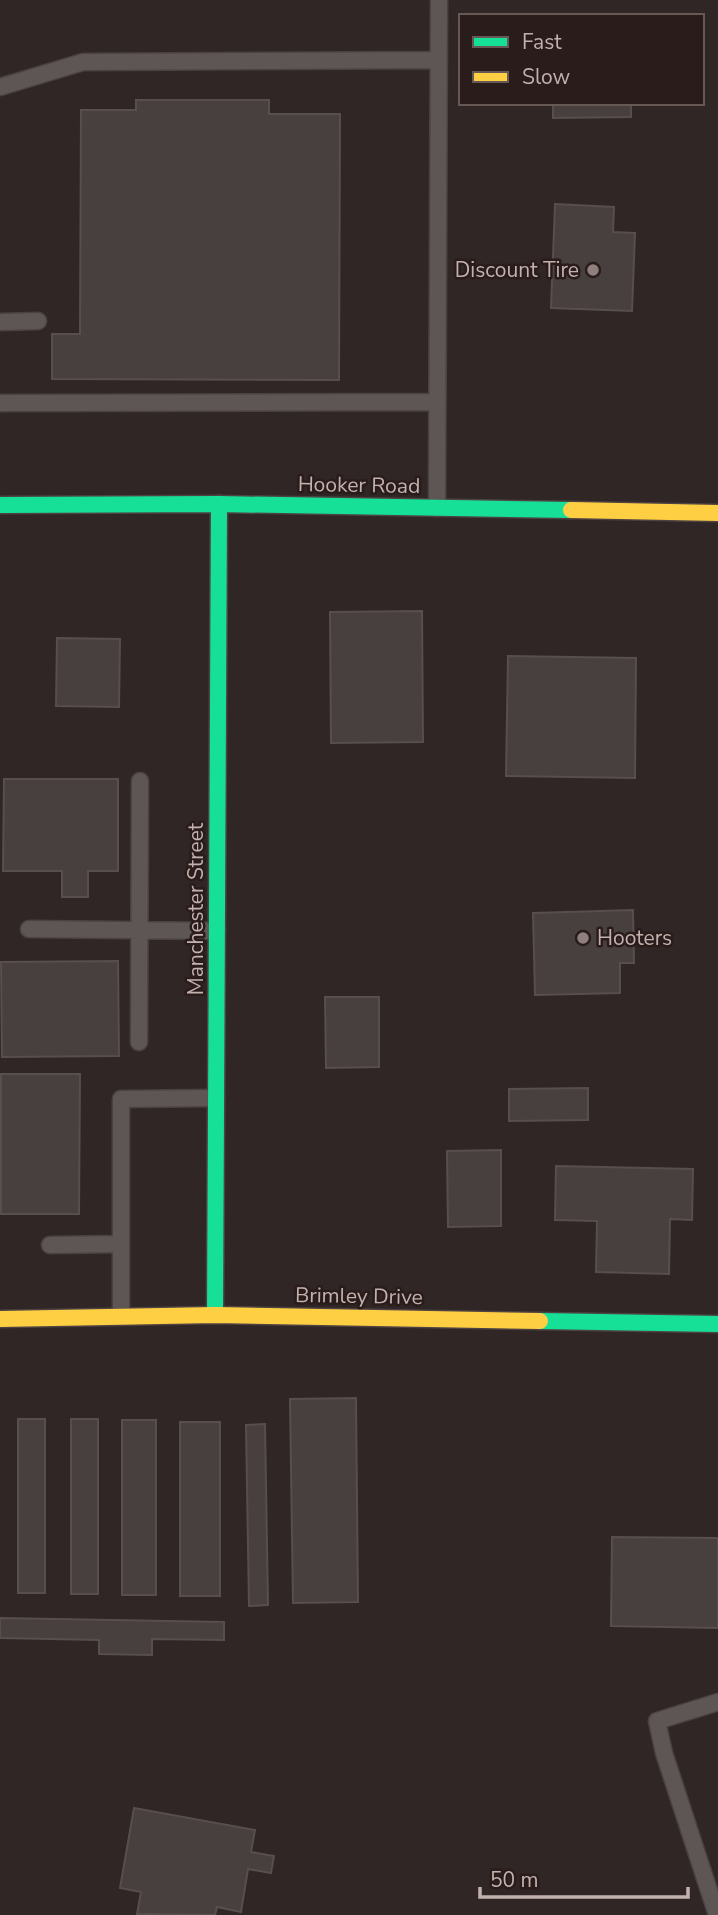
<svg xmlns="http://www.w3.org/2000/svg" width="718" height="1915" font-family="'Nunito Sans',sans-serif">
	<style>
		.building { fill: #48403f; stroke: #584e4d; stroke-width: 2 }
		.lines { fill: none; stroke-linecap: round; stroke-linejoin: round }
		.lane-casing { stroke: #494241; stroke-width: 19 }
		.fast-casing { stroke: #4d4342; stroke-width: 19 }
		.slow-casing { stroke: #4d4342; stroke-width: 19 }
		.lane { stroke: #5e5655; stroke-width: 16 }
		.fast { stroke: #16e098; stroke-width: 16 }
		.slow { stroke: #ffcf43; stroke-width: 16 }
		.poi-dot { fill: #8f807e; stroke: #291c1a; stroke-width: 2.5 }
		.labels { text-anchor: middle; stroke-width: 5; stroke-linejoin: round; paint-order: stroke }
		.poi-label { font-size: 21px; fill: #c2b1ae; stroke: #291c1a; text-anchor: end }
		.street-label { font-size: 21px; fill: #c2b1ae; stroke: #291c1a }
	</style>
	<rect width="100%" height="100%" fill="#302625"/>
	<path class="building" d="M136 100H269V114H340L339 380 52 379V334H80L81 110H136Z
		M553 103H631V117L553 118Z
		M555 204 614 207 613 232 635 233 632 311 551 308Z
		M422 611 423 742 331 743 330 612Z
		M57 638 120 639 119 707 56 706Z
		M508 656 636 658 635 778 506 776Z
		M4 779H118V871H88V897H62V871H3Z
		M633 910 634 963H620V993L535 995 533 913Z
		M118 961 119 1056 2 1057 1 962Z
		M325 997H379V1067L326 1068Z
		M1 1074H80L79 1214H1Z
		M588 1088V1120L509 1121V1089Z
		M501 1150V1226L448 1227 447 1151Z
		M556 1166 693 1169 692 1220 670 1219 669 1274 596 1272 597 1221 555 1220Z
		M356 1398 358 1602 293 1603 290 1399Z
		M18 1419H45V1593H18Z
		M71 1419H98V1594H71Z
		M122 1420H156V1595H122Z
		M180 1422H220V1596H180Z
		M265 1424 268 1605 249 1606 246 1425Z
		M612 1537 718 1538V1628L611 1626Z
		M0 1618 224 1622V1640L152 1639V1655L99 1654V1640L0 1638Z
		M134 1808 255 1830 251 1852 274 1856 271 1873 248 1869 241 1912 217 1907 215 1915 137 1914 141 1892 120 1888Z"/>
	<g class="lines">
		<defs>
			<path id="lane" d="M0 87 83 62 438 60
				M0 322 38 321
				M0 403 437 402
				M437 508 439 0
				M29 929 217 931
				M139 1042 140 781
				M50 1245 121 1244
				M121 1316V1099L216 1098
				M717 1915 664 1753 657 1721 718 1702"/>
			<path id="fast" d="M0 505 219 504 571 510
				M215 1315 219 504
				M540 1321 718 1324"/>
			<path id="slow" d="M571 510 718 513
				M0 1319 215 1315 540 1321"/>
		</defs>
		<use href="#lane" class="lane-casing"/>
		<use href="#fast" class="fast-casing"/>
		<use href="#slow" class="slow-casing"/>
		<use href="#lane" class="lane"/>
		<use href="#fast" class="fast"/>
		<use href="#slow" class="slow"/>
	</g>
	<g class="poi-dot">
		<circle cx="593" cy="270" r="7"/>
		<circle cx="583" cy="938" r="7"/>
	</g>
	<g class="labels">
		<g class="poi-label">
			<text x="579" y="277">Discount Tire</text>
			<text x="597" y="945" text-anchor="start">Hooters</text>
		</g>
		<g class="street-label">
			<text transform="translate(359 485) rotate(1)" y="7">Hooker Road</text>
			<text transform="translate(196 909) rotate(-90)" y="7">Manchester Street</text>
			<text transform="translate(359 1296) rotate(1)" y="7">Brimley Drive</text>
		</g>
	</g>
	<rect x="459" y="14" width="245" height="91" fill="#291c1a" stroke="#665855" stroke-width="2"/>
	<rect x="473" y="37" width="35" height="10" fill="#16e098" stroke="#665855" stroke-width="2"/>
	<text x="522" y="49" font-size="21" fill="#c2b1ae">Fast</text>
	<rect x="473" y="72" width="35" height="10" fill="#ffcf43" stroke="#665855" stroke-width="2"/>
	<text x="522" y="84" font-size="21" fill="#c2b1ae">Slow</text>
	<path d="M480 1887v10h208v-10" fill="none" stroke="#c2b1ae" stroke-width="3.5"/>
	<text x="490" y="1887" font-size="21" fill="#c2b1ae" stroke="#291c1a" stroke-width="5" paint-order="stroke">50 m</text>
</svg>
